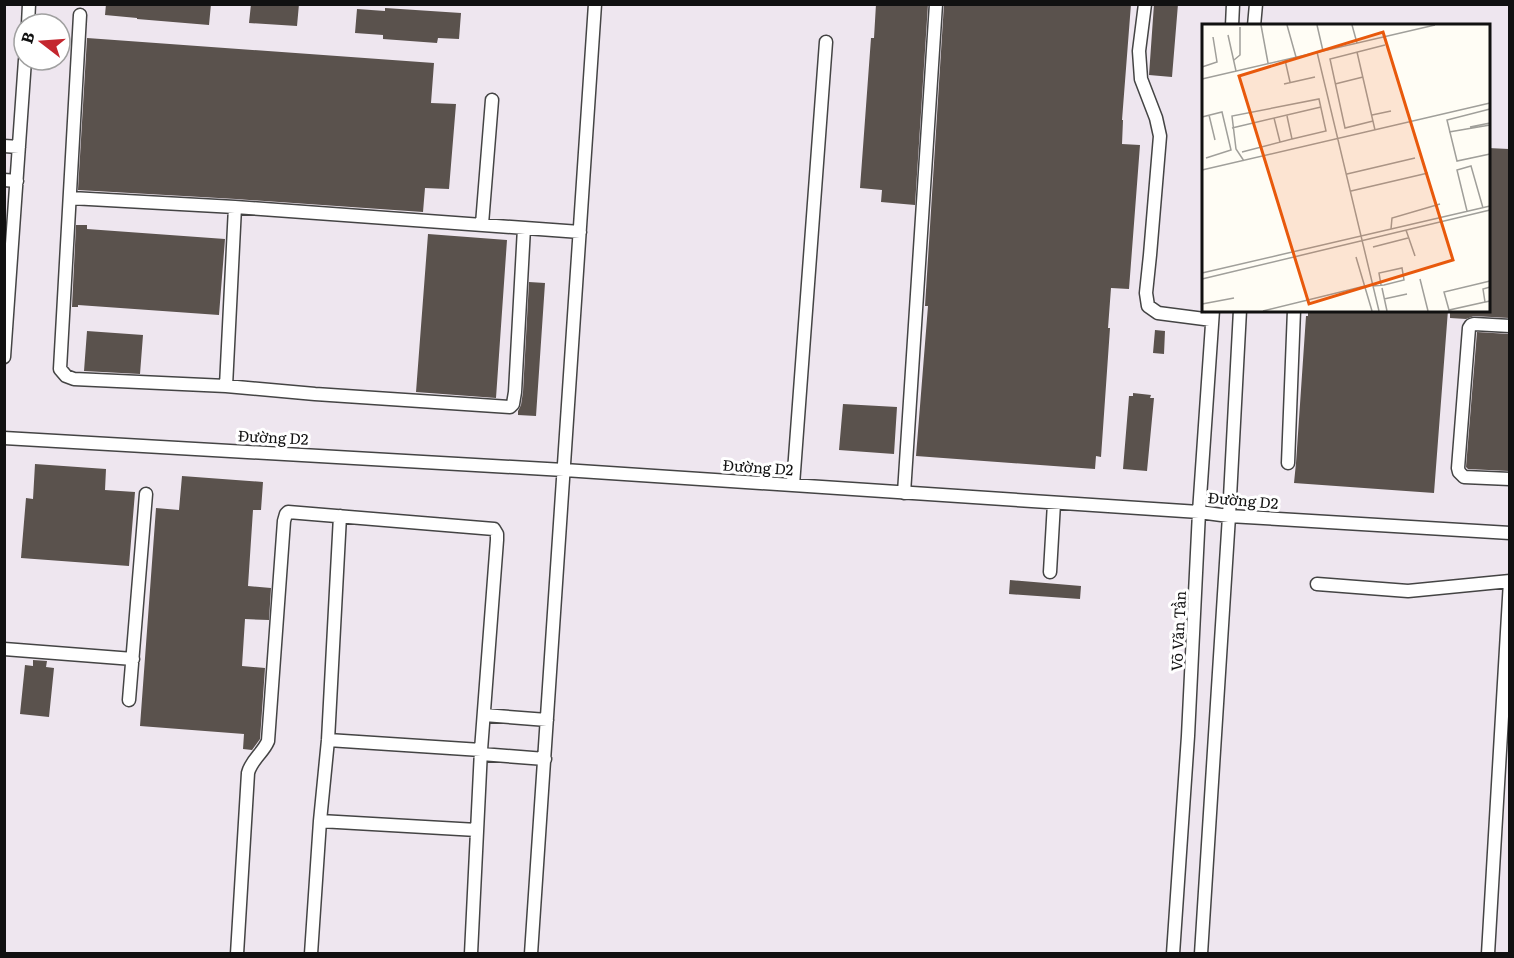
<svg xmlns="http://www.w3.org/2000/svg" width="1514" height="958" font-family="Literata,serif">
	<style>
		.industrial { fill: #eee6ef; fill-rule: evenodd }
		.building { fill: #5a524d }
		.lines { fill: none; stroke-linecap: round; stroke-linejoin: round }
		.minor-casing { stroke: #444; stroke-width: 15 }
		.minor { stroke: #fff; stroke-width: 12 }
		.labels { text-anchor: middle; stroke-width: 6; stroke-linejoin: round; paint-order: stroke }
		.street-label { font-size: 15px; fill: #111; stroke: #fff }
		.inset-road { fill: none; stroke: #a09f9a; stroke-width: 1.5 }
		.view { fill: #e8590c; fill-opacity: 0.15; stroke: #e8590c; stroke-width: 3 }
		.inset-edge { fill: none; stroke: #111; stroke-width: 3 }
	</style>
	<rect width="100%" height="100%" fill="#fffdf5"/>
	<path class="industrial" d="M5 5H1509V953H5ZM24 24H60V60H24ZM1204 26H1488V310H1204Z"/>
	<path class="building" d="M106 4H211L209 25 137 19V18L105 15Z
		M251 4H299L297 26 249 23Z
		M876 4H928L915 205 881 202 882 190 860 188 871 38H874Z
		M944 4H1131L1122 120H1123L1122 144 1140 145 1129 289 1111 288 1108 328H1110L1101 457 1096 456 1095 469 916 456 928 306H925Z
		M1154 4H1178L1172 77 1149 75Z
		M385 8 461 13 459 39 438 38 437 43 383 39V35L355 33 357 9 385 11Z
		M87 38 434 63 431 103 456 104 449 189 425 188 423 212 236 199 78 190Z
		M1488 148 1509 149V318L1474 316 1466 319 1450 318V310H1488Z
		M76 225H87V229L225 239 219 315 78 305V307H72Z
		M428 234 507 240 496 398 416 392Z
		M529 282 545 283 536 416 518 415V411L521 405 523 392Z
		M1308 310H1448L1434 493 1294 483 1296 463 1306 316H1308Z
		M1155 330 1165 331 1164 354 1153 353Z
		M87 331 143 335 140 374 84 371Z
		M1477 332 1509 334V471L1468 469 1466 467Z
		M1133 393 1151 395 1150 398H1154L1147 471 1123 469 1129 396H1133Z
		M843 404 897 407 894 454 839 450Z
		M35 464 106 469 105 490 135 492 129 566 21 558 26 498 33 499Z
		M182 476 263 482 261 510H253L248 586 271 588 269 620 245 619 242 666 265 668 260 739 252 750 243 749 244 734 140 726 156 508 179 510Z
		M1010 580 1081 586 1080 599 1009 594Z
		M33 660 47 661 46 667 54 668 49 717 20 714 25 665 33 666Z"/>
	<g class="lines">
		<defs>
			<path id="minor" d="M1145 4 1139 51 1141 79 1156 118 1160 136 1150 255 1146 293 1148 306 1158 313 1212 320
				M80 15 60 369 66 376 74 379 226 386 315 394 510 407 513 404 515 392 524 228
				M28 24 29 4
				M1232 26 1233 4
				M1254 26 1256 4
				M4 146 19 147
				M4 180 17 181
				M71 198 235 207 580 232
				M482 224 492 100
				M1510 326 1474 324 1471 325 1469 328 1458 468 1459 472 1464 477 1510 479
				M4 357 25 60
				M226 386 235 207
				M4 438 564 470 1199 512 1229 516 1510 533
				M1288 463 1294 310
				M793 485 826 42
				M904 493 936 4
				M1050 572 1054 503
				M1317 584 1408 591 1510 581 1488 954
				M4 649 133 659
				M129 700 146 494
				M484 715 547 720
				M328 740 481 750 471 954
				M481 754 545 759
				M320 821 477 830
				M237 954 248 773C251 760 263 753 268 741L284 521 286 514 288 512 494 529 497 534V540L481 750
				M311 954 320 821 328 740 340 516
				M531 954 595 4
				M1173 954 1188 736 1199 512 1213 310
				M1201 954 1229 516 1240 310"/>
		</defs>
		<use href="#minor" class="minor-casing"/>
		<use href="#minor" class="minor"/>
	</g>
	<g class="labels">
		<g class="street-label">
			<text transform="translate(273 438) rotate(3)" y="5">Đường D2</text>
			<text transform="translate(758 468) rotate(4)" y="5">Đường D2</text>
			<text transform="translate(1243 501) rotate(5)" y="5">Đường D2</text>
			<text transform="translate(1179 631) rotate(-87)" y="5">Võ Văn Tần</text>
		</g>
	</g>
	<g transform="translate(1202 24)">
		<rect width="288" height="288" fill="#fffdf5"/>
		<path class="inset-road" d="M59 1 66 39M85 1 94 33M115 1 121 27M150 1 155 19M26 11 34 47M115 28 177 287M155 28 173 106M32 36 38 31V3M83 36 88 58M0 43 15 38 11 13M0 55 233 1M82 60 113 53M133 60 161 53M288 85 245 96 255 137 288 130M7 91 13 116M170 91 189 87M0 93 20 88 29 126 4 134M72 94 78 118M171 97 143 104 128 35 183 21M268 103 288 99M30 104 119 83M247 108 288 101M40 128 90 115 85 92M42 137 34 125 30 92 117 75 124 107 90 115M0 146 288 79M145 150 213 134M149 167 226 149M265 187 255 146 269 142 281 184M189 205 190 194 238 180M204 206 213 232M171 223 206 214M154 233 170 287M0 249 288 182M0 255 288 186M218 255 226 287M171 262 182 261 202 256 200 244 177 249 179 261M288 263 281 265 283 278 288 277M180 264 185 287M182 275 205 270M283 278 247 286 242 268 288 257M0 280 32 274M61 287 163 262"/>
		<path class="view" d="M181 8 251 236 107 280 37 52Z"/>
		<rect width="288" height="288" class="inset-edge"/>
	</g>
	<rect width="1514" height="958" fill="none" stroke="#111111" stroke-width="12"/>
	<g transform="translate(42 42) rotate(287)"><circle r="28" fill="#ffffff" stroke="#a0a0a0" stroke-width="1.5"/>
	<path d="M0-4.5L10 22L0 15L-10 22Z" fill="#c4262e"/>
	<text y="-9" font-size="16" font-weight="bold" text-anchor="middle" fill="#111111">B</text>
	</g>
</svg>
